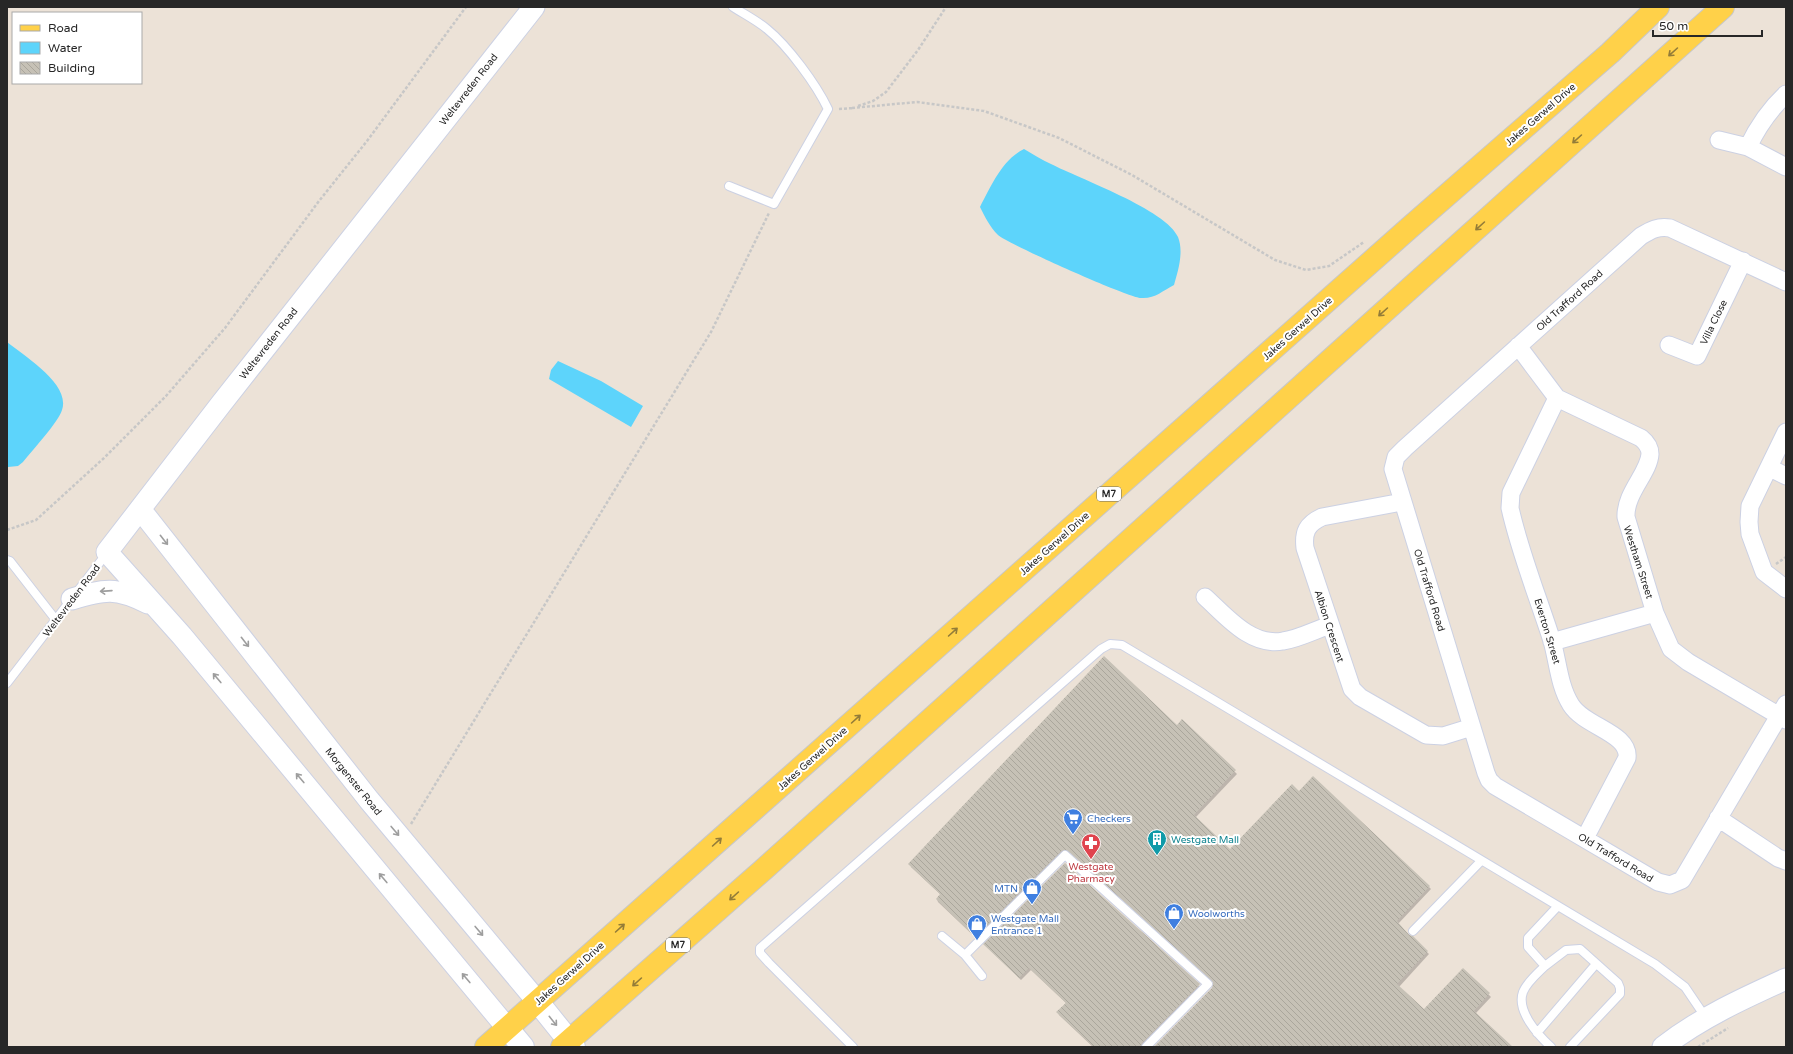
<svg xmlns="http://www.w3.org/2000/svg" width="1793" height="1054" font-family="'Varela Round',sans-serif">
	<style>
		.water { fill: #5dd4fb }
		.shadow { fill: #0003 }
		.building { fill: url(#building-back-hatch) }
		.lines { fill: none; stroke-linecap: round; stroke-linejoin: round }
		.service-casing { stroke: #ccd1e3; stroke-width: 10 }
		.minor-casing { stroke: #ccd1e3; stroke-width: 19 }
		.tertiary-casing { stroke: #ccd1e3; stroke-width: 23 }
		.secondary-casing { stroke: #ccd1e3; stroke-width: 24 }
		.primary-casing { stroke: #c7c7c7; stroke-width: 24 }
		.path { stroke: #c7c7c7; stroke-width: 2.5; stroke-dasharray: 3 2; stroke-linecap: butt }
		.service { stroke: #fff; stroke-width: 8 }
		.minor { stroke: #fff; stroke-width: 17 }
		.tertiary { stroke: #fff; stroke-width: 21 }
		.secondary { stroke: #fff; stroke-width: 22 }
		.primary { stroke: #ffd149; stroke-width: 22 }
		.oneway { stroke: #937c38 }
		.oneway2 { stroke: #9e9e9e }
		.labels { text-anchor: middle; stroke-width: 4; stroke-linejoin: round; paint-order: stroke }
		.shield { fill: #fff; stroke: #686868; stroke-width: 1 }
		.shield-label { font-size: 9px; font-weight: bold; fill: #272727 }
		.street-label { font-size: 10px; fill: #272727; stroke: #fff }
		.shop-label { font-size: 10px; fill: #366cbe; stroke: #fff; text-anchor: start }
		.culture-label { font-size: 10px; fill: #0d838f; stroke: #fff; text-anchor: start }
		.health-label { font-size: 10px; fill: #be3a42; stroke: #fff }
	</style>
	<defs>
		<pattern id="building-back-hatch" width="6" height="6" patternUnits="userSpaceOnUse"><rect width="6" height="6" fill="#c6c1b6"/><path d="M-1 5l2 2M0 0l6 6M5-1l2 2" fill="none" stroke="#aaa69c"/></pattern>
	</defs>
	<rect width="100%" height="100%" fill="#ece2d7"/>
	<path class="water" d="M1024 149C1033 154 1042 160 1051 164 1078 178 1167 210 1178 237 1184 252 1178 271 1174 285 1162 291 1155 299 1141 298 1129 298 1006 243 998 235 990 227 985 217 980 207 991 186 1002 160 1024 149Z
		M7 342C24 356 71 384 62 410 59 421 32 451 23 462L18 466 8 467Z
		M558 361 601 381 643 406 631 427 549 379 551 370Z"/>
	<path class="shadow" d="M1182 720 1237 774 1196 817 1230 850 1299 792 1429 887 1431 889 1398 924 1429 954 1399 987 1424 1011 1463 969 1491 997 1476 1013 1511 1047H1155L1213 988V982L1071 853 1063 854 977 939 938 902 937 899 941 895 911 867 1177 726Z
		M1065 864 1201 988 1143 1047H1093L1059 1015 1058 1012 1066 1003 1031 970 1021 980 985 945Z"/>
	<path class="building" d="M1104 656 1177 725 1182 719 1236 770 1194 815 1230 849 1292 784 1299 791 1313 776 1430 886 1397 921 1409 935 1413 936 1428 951 1397 984 1424 1009 1463 968 1490 993 1474 1011 1513 1047H1154L1212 988 1213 982 1068 851H1061L975 937 936 899 940 894 908 864Z
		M1065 863 1200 984 1142 1043 1141 1047H1094L1056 1012 1066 1003 1029 968 1019 978 983 944Z"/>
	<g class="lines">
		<defs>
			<path id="service" d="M729 186 774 204 828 109C816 84 788 46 767 29 756 20 744 14 733 7
				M7 560 10 561 56 620
				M7 683 107 553
				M1557 907 1528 938V947L1545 966 1566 950 1580 949 1618 983 1620 988V994L1570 1047
				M1413 931 1481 861
				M942 936 965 955 982 976
				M965 955 1065 855 1208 984 1146 1047
				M1545 966C1538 973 1527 982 1523 992 1516 1011 1538 1035 1551 1047
				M1537 1033 1596 964
				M853 1047 769 963 760 953V948L1101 649 1110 644 1122 645 1655 964 1685 987 1706 1018"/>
			<path id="minor" d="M1719 140 1748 147 1786 167
				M1748 147C1758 126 1769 110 1786 94
				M1786 282 1670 228C1658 226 1651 230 1641 236L1405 448 1396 457 1393 469 1486 773 1489 780 1495 786 1658 882 1670 885 1682 880 1786 704
				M1669 345 1697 356 1743 261
				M1518 346 1557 398 1641 438C1646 442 1650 447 1650 454 1649 473 1625 493 1626 517L1655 613 1671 649 1688 662 1786 720
				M1557 398 1511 493 1510 508C1520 553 1538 597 1552 641 1558 662 1559 686 1571 705 1585 727 1630 733 1627 758L1585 838
				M1786 432 1750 506 1749 522 1750 534 1764 572 1786 589
				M1770 468 1786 476
				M1402 502 1322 517C1307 524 1303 532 1305 548L1352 689 1360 697 1426 735 1443 736 1472 727
				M1205 597C1226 616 1251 647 1283 641 1298 639 1315 630 1330 625
				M1552 642 1655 613
				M1718 818 1778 858 1786 861"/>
			<path id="tertiary" d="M140 509 369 800 537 1001
				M72 599C105 589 116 587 148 603
				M508 1029 182 636 107 552 221 404 534 7
				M1663 1047C1700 1018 1744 998 1786 979"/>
			<path id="secondary" d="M537 1001 574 1047
				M508 1029 523 1047"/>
			<path id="primary" d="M486 1047 1408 229 1610 53 1658 7
				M562 1047 763 870 1723 7"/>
		</defs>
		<use href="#service" class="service-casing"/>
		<use href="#minor" class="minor-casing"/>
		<use href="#tertiary" class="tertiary-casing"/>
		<use href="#secondary" class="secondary-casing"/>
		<use href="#primary" class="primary-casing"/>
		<path class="path" d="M858 106 873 101 886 92 918 50 946 7
			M852 108 917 102 984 111 1059 138 1132 175 1275 260 1306 270 1329 266 1364 242
			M839 109 854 108
			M7 530 36 520 104 458 166 396 225 328 319 201 367 141 466 7
			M1776 564 1786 557
			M411 824 711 332 769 213
			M1698 1047 1728 1028"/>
		<use href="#service" class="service"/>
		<use href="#minor" class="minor"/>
		<use href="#tertiary" class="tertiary"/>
		<use href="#secondary" class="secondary"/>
		<use href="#primary" class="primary"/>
	</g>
	<defs><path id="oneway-shaft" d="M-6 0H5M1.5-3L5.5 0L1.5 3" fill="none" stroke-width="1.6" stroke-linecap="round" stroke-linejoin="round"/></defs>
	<g class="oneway">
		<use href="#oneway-shaft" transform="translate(1673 52) rotate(138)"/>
		<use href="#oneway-shaft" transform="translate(1577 139) rotate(138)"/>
		<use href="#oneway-shaft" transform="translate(1480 226) rotate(138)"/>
		<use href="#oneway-shaft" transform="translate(1383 312) rotate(138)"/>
		<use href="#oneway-shaft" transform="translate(953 632) rotate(-42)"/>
		<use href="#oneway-shaft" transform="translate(856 719) rotate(-42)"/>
		<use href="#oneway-shaft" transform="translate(717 842) rotate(-42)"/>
		<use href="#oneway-shaft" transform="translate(734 896) rotate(138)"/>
		<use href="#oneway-shaft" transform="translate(620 928) rotate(-42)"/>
		<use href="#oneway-shaft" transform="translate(637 982) rotate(138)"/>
	</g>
	<g class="oneway2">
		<use href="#oneway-shaft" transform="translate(164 540) rotate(52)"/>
		<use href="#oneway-shaft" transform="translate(106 591) rotate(176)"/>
		<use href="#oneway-shaft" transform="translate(245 642) rotate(52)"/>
		<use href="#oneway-shaft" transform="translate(217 678) rotate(-130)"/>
		<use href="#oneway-shaft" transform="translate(300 778) rotate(-130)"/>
		<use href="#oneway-shaft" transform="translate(395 831) rotate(50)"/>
		<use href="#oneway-shaft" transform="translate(383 878) rotate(-130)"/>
		<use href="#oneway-shaft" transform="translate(479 931) rotate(50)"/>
		<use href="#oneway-shaft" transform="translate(466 978) rotate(-130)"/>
		<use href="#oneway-shaft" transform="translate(553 1021) rotate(51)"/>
	</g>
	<defs>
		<symbol id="supermarket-pin" viewBox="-11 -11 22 30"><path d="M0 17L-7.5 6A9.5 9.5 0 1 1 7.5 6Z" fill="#3f7fe0" stroke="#fff"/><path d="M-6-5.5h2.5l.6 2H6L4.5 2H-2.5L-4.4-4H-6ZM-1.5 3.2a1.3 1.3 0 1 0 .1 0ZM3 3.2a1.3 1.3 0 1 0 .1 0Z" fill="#fff"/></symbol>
		<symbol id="building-pin" viewBox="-11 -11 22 30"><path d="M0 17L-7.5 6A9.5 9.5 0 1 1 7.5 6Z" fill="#0f9aa8" stroke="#fff"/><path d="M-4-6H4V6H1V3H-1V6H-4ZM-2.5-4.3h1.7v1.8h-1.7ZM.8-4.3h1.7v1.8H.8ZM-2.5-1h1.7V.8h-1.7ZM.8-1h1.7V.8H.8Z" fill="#fff"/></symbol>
		<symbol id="pharmacy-pin" viewBox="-11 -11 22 30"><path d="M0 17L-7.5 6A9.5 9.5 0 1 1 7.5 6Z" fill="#e0444e" stroke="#fff"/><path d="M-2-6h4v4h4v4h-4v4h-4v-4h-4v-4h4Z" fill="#fff"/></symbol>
		<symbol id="shop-pin" viewBox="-11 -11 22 30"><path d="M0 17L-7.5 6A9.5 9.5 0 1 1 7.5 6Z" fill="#3f7fe0" stroke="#fff"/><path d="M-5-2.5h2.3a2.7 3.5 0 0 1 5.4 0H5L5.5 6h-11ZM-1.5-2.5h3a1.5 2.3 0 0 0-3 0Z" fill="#fff"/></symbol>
	</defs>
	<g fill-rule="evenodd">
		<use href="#supermarket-pin" x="1062" y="807" width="22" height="30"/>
		<use href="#building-pin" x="1146" y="828" width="22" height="30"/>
		<use href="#pharmacy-pin" x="1080" y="832" width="22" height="30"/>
		<use href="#shop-pin" x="1021" y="877" width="22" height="30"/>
		<use href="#shop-pin" x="1163" y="902" width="22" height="30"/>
		<use href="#shop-pin" x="966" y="913" width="22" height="30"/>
	</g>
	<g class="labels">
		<g class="shield">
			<rect x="1097" y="487" width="24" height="14" rx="3"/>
			<rect x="666" y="938" width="24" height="14" rx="3"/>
		</g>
		<g class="shield-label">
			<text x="1109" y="497">M7</text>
			<text x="678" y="948">M7</text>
		</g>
		<g class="street-label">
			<text transform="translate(468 89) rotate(-52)" y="4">Weltevreden Road</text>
			<text transform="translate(1540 114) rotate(-41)" y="4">Jakes Gerwel Drive</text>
			<text transform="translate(1569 300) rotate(-42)" y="4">Old Trafford Road</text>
			<text transform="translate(1713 322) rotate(-64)" y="4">Villa Close</text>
			<text transform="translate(1297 328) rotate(-42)" y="4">Jakes Gerwel Drive</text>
			<text transform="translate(268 343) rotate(-52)" y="4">Weltevreden Road</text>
			<text transform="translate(1054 543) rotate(-42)" y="4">Jakes Gerwel Drive</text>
			<text transform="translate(1639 562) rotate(72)" y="4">Westham Street</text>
			<text transform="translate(1430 590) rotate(73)" y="4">Old Trafford Road</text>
			<text transform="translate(71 600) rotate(-53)" y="4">Weltevreden Road</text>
			<text transform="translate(1330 626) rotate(72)" y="4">Albion Crescent</text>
			<text transform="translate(1548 631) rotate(73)" y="4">Everton Street</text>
			<text transform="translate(812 758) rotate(-42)" y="4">Jakes Gerwel Drive</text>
			<text transform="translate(354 781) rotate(51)" y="4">Morgenster Road</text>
			<text transform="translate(1616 857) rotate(31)" y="4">Old Trafford Road</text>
			<text transform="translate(569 973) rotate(-42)" y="4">Jakes Gerwel Drive</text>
		</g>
		<g class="shop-label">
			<text x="1087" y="822">Checkers</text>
			<text x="1018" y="892" text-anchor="end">MTN</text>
			<text x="1188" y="917">Woolworths</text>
			<text x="991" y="922">Westgate Mall<tspan x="991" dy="12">Entrance 1</tspan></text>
		</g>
		<g class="culture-label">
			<text x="1171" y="843">Westgate Mall</text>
		</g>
		<g class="health-label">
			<text x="1091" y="870">Westgate<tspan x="1091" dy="12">Pharmacy</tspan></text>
		</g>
	</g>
	<rect width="1793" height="1054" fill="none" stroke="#272727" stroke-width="16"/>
	<rect x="12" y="12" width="130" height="72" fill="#ffffff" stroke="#a9a9a9"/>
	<rect x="20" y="25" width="20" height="6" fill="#ffd149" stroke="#a9a9a9"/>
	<text x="48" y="32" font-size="12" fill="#272727">Road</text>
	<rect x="20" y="42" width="20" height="12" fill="#5dd4fb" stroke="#a9a9a9"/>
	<text x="48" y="52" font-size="12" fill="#272727">Water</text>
	<rect x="20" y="62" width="20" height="12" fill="url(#building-back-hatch)" stroke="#a9a9a9"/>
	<text x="48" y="72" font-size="12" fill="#272727">Building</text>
	<path d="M1653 30v6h109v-6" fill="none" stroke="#272727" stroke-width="2"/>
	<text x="1659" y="30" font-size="12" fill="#272727" stroke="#ffffff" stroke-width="3" paint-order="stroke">50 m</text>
</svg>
